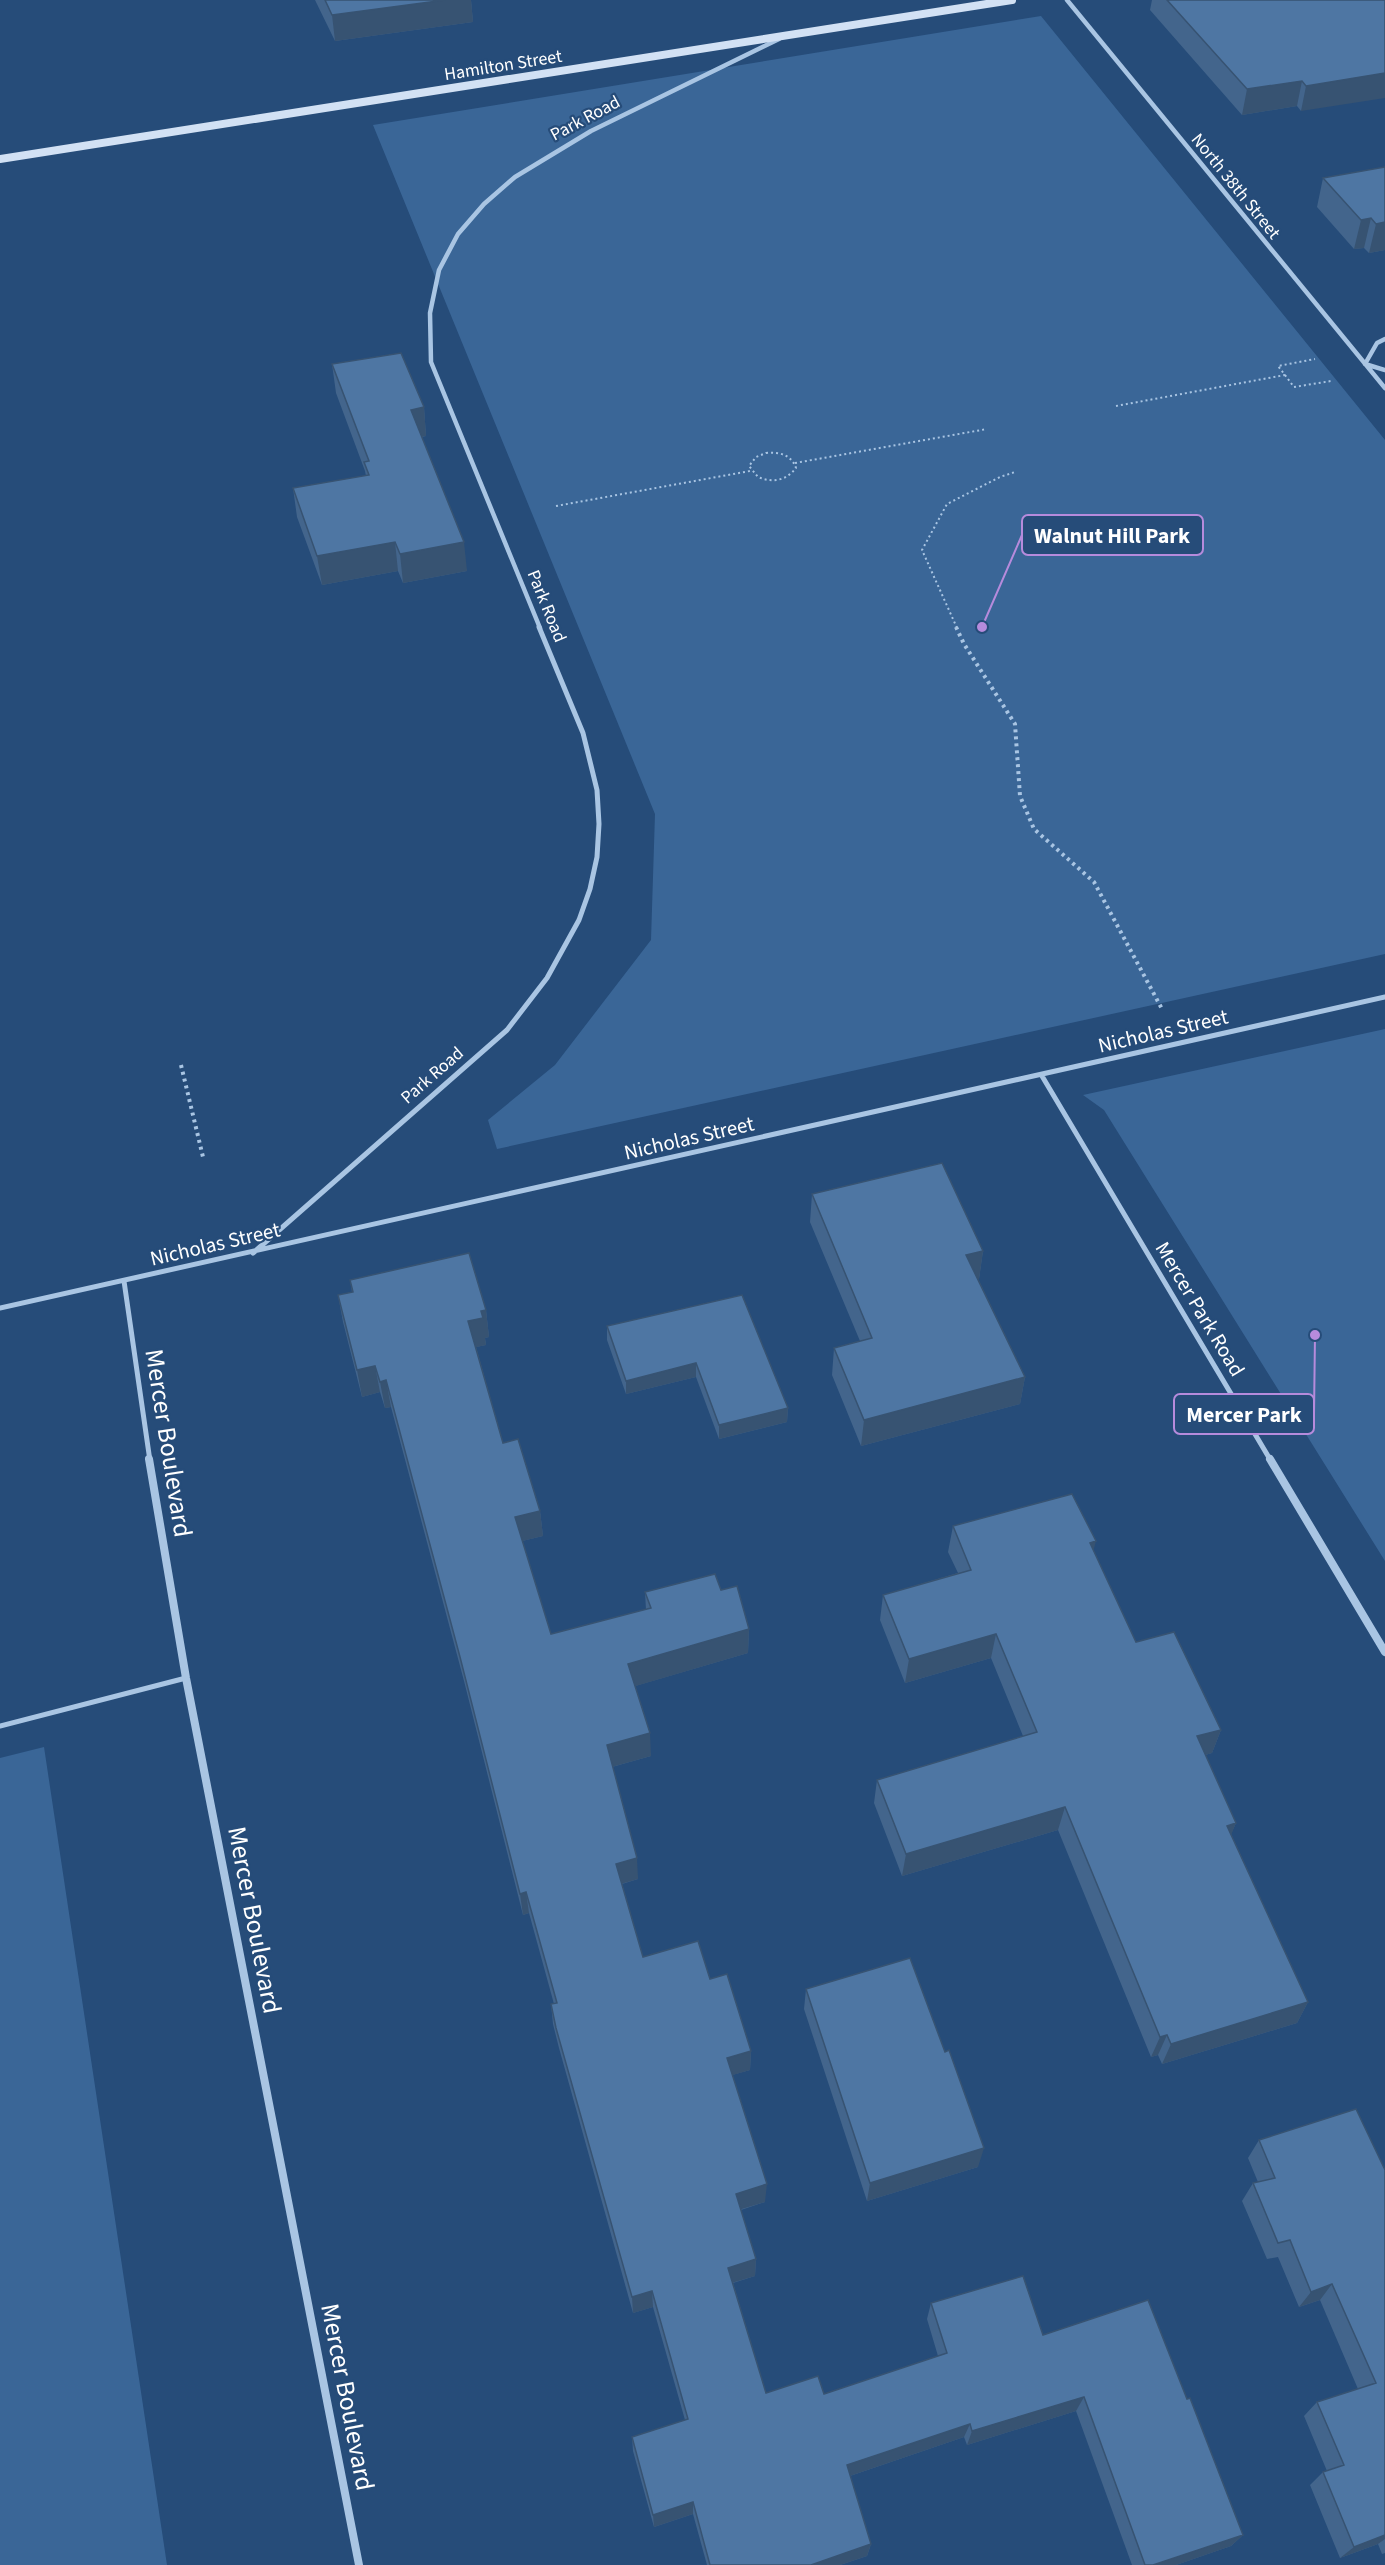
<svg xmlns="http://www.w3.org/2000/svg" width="1385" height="2565" font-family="'Source Sans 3',sans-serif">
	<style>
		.green { fill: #3a6697 }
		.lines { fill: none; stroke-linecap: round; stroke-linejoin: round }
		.path-far1 { stroke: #a9c5e3; stroke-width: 2; stroke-dasharray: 2 3; stroke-linecap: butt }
		.path { stroke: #a9c5e3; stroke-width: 4; stroke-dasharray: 3 4; stroke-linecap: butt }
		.lane { stroke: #a9c5e3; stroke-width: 5 }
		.street-far2 { stroke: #a9c5e3; stroke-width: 4.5 }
		.street-far1 { stroke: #a9c5e3; stroke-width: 5 }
		.street { stroke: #a9c5e3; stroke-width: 8 }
		.secondary { stroke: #d2e1f4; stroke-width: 8 }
		.wall { fill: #43658c }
		.shaded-wall { fill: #375372 }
		.building { fill: #4e76a3; stroke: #375372; stroke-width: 1.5 }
		.labels { text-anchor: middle; stroke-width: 4.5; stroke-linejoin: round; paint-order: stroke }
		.far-street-label { font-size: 18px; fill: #fff; stroke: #264c79 }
		.street-label { font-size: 21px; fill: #fff; stroke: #264c79 }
		.near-street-label { font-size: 26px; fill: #fff; stroke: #264c79 }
		.leader { fill: none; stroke: #b68bdc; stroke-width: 2 }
		.callout-dot { fill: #b68bdc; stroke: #264c79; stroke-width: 2 }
		.callout { fill: #264c79; stroke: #b68bdc; stroke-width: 2 }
		.callout-label { font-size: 22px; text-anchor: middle; font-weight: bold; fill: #fff }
	</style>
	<rect width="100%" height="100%" fill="#264c79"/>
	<path class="green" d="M1041 16 1385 440V954L497 1149 488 1120 555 1065 651 940 655 814 373 125Z
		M1385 1029V1561L1104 1110 1083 1095Z
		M44 1747 167 2565H0V1758Z"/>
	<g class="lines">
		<path class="path-far1" d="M1285 375 1294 387 1331 381
			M1116 406 1285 375 1278 366 1315 359
			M766 453C779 452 791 454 796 468 786 481 772 483 758 477L749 466 756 457Z
			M795 463 987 429
			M556 506 750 471
			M957 628 922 550 947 504 1000 477 1015 472"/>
		<path class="path" d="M956 627 964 644 1015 724 1020 796 1034 829 1094 882 1162 1009
			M181 1065 203 1157"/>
		<path class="lane" d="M0 1726 186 1678"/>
		<path class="street-far2" d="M1067 0 1385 388
			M1385 339 1377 343 1365 364 1385 370
			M540 628 431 362 430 313 439 270 458 234 484 204 515 177 591 131 779 39"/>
		<path class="street-far1" d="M1042 1076 1271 1461
			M253 1253 507 1030 547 978 579 920 590 889 597 857 599 824 597 790 583 733 539 627
			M124 1281 150 1461
			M0 1308 1385 997"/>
		<path class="street" d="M149 1459 186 1678 359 2565
			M1270 1459 1385 1652"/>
		<path class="secondary" d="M0 159 1012 0"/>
	</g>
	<path class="wall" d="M315 0H471L473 22 335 41Z
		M1152 0H1385L1301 111 1297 106 1242 115 1150 10Z
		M1385 167V250L1369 253 1364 248 1354 249 1317 207 1323 178Z
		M332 364 424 407 426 436 422 437 467 571 403 583 398 571 322 585 297 517 293 488 366 476 365 471 336 393Z
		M812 1194 983 1251 979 1279H978L1025 1377 1020 1404 861 1446 832 1375 834 1348 860 1341 810 1222Z
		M350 1280 486 1310 489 1337 485 1338 486 1345 476 1347 503 1443 540 1511 543 1536 522 1541 551 1634 646 1610 645 1592 721 1590 749 1629 748 1653 635 1686 651 1756 612 1767 638 1879 622 1884 643 1957 710 1979 751 2051 750 2070 732 2075 765 2202 741 2210 756 2259 755 2276 733 2283 766 2393 824 2394 938 2356 927 2319 931 2303 1043 2335 1187 2399 1243 2535 1231 2546 1176 2565H1132L1076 2411 967 2445 964 2437 850 2476 871 2544 867 2556 840 2565H707L693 2514 654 2527 633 2451 632 2437 685 2420 653 2307 633 2313 559 2048 553 2024 551 2004H554L529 1913 523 1915 464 1681 391 1407 385 1408 380 1392 362 1397 343 1322 338 1295 352 1292Z
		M742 1295 788 1408 787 1422 719 1439 696 1377 626 1394 607 1340V1326Z
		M953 1526 1093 1550 1136 1642 1221 1730 1212 1753 1205 1755 1236 1823 1231 1834 1308 2002 1297 2023 1162 2064 1158 2055 1151 2057 1058 1830 902 1876 874 1803 877 1780 1023 1736 991 1658 905 1683 880 1620 883 1595 958 1573 948 1552Z
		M806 1989 945 2052 978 2167 867 2201 804 2009Z
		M1259 2140 1385 2170V2553L1382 2554 1378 2544 1340 2558 1310 2485 1323 2472 1327 2471 1304 2416 1317 2402 1358 2389 1320 2300 1299 2307 1278 2257 1267 2259 1242 2201 1253 2183 1258 2182 1248 2158Z"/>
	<path class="shaded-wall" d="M445 0H471L473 22 335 41 332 15Z
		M1385 73V98L1301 111 1306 86Z
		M1302 81 1297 106 1242 115 1247 89Z
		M1371 218 1364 248 1354 249 1361 220Z
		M1385 222V250L1369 253 1376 224Z
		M424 407 426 436 414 438 411 410Z
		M395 542 398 571 322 585 317 556Z
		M464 542 467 571 403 583 400 554Z
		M983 1251 979 1279 962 1283 966 1255Z
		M486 1310 489 1337 485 1338 486 1345 472 1348 468 1321 481 1311Z
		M696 1363V1377L626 1394V1381Z
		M375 1366 380 1392 362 1397 357 1370Z
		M1025 1377 1020 1404 861 1446 864 1420Z
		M386 1380 391 1407 385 1408 380 1382Z
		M788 1408 787 1422 719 1439V1425Z
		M540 1511 543 1536 518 1542 515 1517Z
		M1096 1541 1089 1567 1090 1543Z
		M749 1629 748 1653 629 1688 628 1664Z
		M996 1634 991 1658 905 1683 909 1659Z
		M1221 1730 1212 1753 1188 1760 1197 1736Z
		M650 1733 651 1756 608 1768 607 1745Z
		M1065 1807 1058 1830 902 1876 906 1854Z
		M1236 1823 1227 1845V1826Z
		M637 1858 638 1879 617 1885 616 1864Z
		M526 1892 529 1913 523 1915 520 1894Z
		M1308 2002 1297 2023 1162 2064 1171 2044Z
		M1167 2035 1158 2055 1151 2057 1160 2037Z
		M751 2051 750 2070 726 2077 727 2058Z
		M984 2148 978 2167 867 2201 870 2183Z
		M767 2184 765 2202 735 2211 736 2194Z
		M756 2259 755 2276 728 2284V2268Z
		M1332 2284 1320 2300 1299 2307 1311 2292Z
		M652 2291 653 2307 633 2313 632 2297Z
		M1084 2397 1076 2411 967 2445 972 2431Z
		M970 2424 964 2437 844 2478 847 2465Z
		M693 2502V2514L654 2527 653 2515Z
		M1243 2535 1231 2546 1176 2565H1153Z
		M1385 2535V2539L1378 2544 1340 2558 1354 2547Z
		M871 2544 867 2556 840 2565H811Z"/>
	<path class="building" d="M325 0H445L332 15Z
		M1167 0H1385V73L1306 86 1302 81 1247 89Z
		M1385 167V222L1376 224 1371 218 1361 220 1323 178Z
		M401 353 424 407 411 410 464 542 400 554 395 542 317 556 293 488 369 475 364 462 369 461 332 364Z
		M942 1163 983 1251 966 1255 1025 1377 864 1420 834 1348 872 1338 812 1194Z
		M469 1253 486 1310 481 1311 483 1318 468 1321 503 1443 518 1439 540 1511 515 1517 551 1634 651 1608 645 1592 715 1574 721 1590 737 1586 749 1629 628 1664 650 1733 607 1745 637 1858 616 1864 643 1957 698 1941 710 1979 727 1974 751 2051 727 2058 767 2184 736 2194 756 2259 728 2268 766 2393 818 2376 824 2394 947 2353 931 2303 1023 2276 1043 2335 1148 2300 1187 2399 1190 2398 1243 2535 1153 2565H1145L1084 2397 972 2431 970 2424 847 2465 871 2544 811 2565H710L693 2502 653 2515 632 2437 688 2419 652 2291 632 2297 556 2028 551 2004 557 2003 526 1892 520 1894 460 1657 386 1380 380 1382 375 1366 357 1370 338 1295 353 1292 350 1280Z
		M742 1295 788 1408 719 1425 696 1363 626 1381 607 1326Z
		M1072 1494 1096 1541 1090 1543 1136 1642 1174 1632 1221 1730 1197 1736 1236 1823 1227 1826 1308 2002 1171 2044 1167 2035 1160 2037 1065 1807 906 1854 877 1780 1037 1732 996 1634 909 1659 883 1595 971 1570 953 1526Z
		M910 1958 945 2052 949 2050 984 2148 870 2183 806 1989Z
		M1356 2109 1385 2170V2535L1354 2547 1323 2472 1344 2465 1317 2402 1376 2383 1332 2284 1311 2292 1290 2240 1278 2243 1253 2183 1275 2178 1259 2140Z"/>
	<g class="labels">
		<g class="far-street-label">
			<text transform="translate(503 65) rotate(-9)" y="6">Hamilton Street</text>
			<text transform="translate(585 118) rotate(-28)" y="6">Park Road</text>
			<text transform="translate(1236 186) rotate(51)" y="6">North 38th Street</text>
			<text transform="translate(547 606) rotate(68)" y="6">Park Road</text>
			<text transform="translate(432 1075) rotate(-41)" y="6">Park Road</text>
		</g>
		<g class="street-label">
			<text transform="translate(1163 1031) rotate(-13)" y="7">Nicholas Street</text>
			<text transform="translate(689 1138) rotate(-13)" y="7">Nicholas Street</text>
			<text transform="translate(215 1244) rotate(-13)" y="7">Nicholas Street</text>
			<text transform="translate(1200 1309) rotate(59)" y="7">Mercer Park Road</text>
		</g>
		<g class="near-street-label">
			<text transform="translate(169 1443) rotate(81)" y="9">Mercer Boulevard</text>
			<text transform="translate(255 1920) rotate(79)" y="9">Mercer Boulevard</text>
			<text transform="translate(348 2397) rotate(79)" y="9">Mercer Boulevard</text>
		</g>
	</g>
	<path class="leader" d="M982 627L1022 535M1315 1335L1314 1414"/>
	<g class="callout-dot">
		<circle cx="982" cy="627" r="6"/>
		<circle cx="1315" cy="1335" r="6"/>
	</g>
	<g class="callout">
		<rect x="1022" y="515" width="181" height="40" rx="6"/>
		<rect x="1174" y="1394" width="140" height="40" rx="6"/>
	</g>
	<g class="callout-label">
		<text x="1112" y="543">Walnut Hill Park</text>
		<text x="1244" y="1422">Mercer Park</text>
	</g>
</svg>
